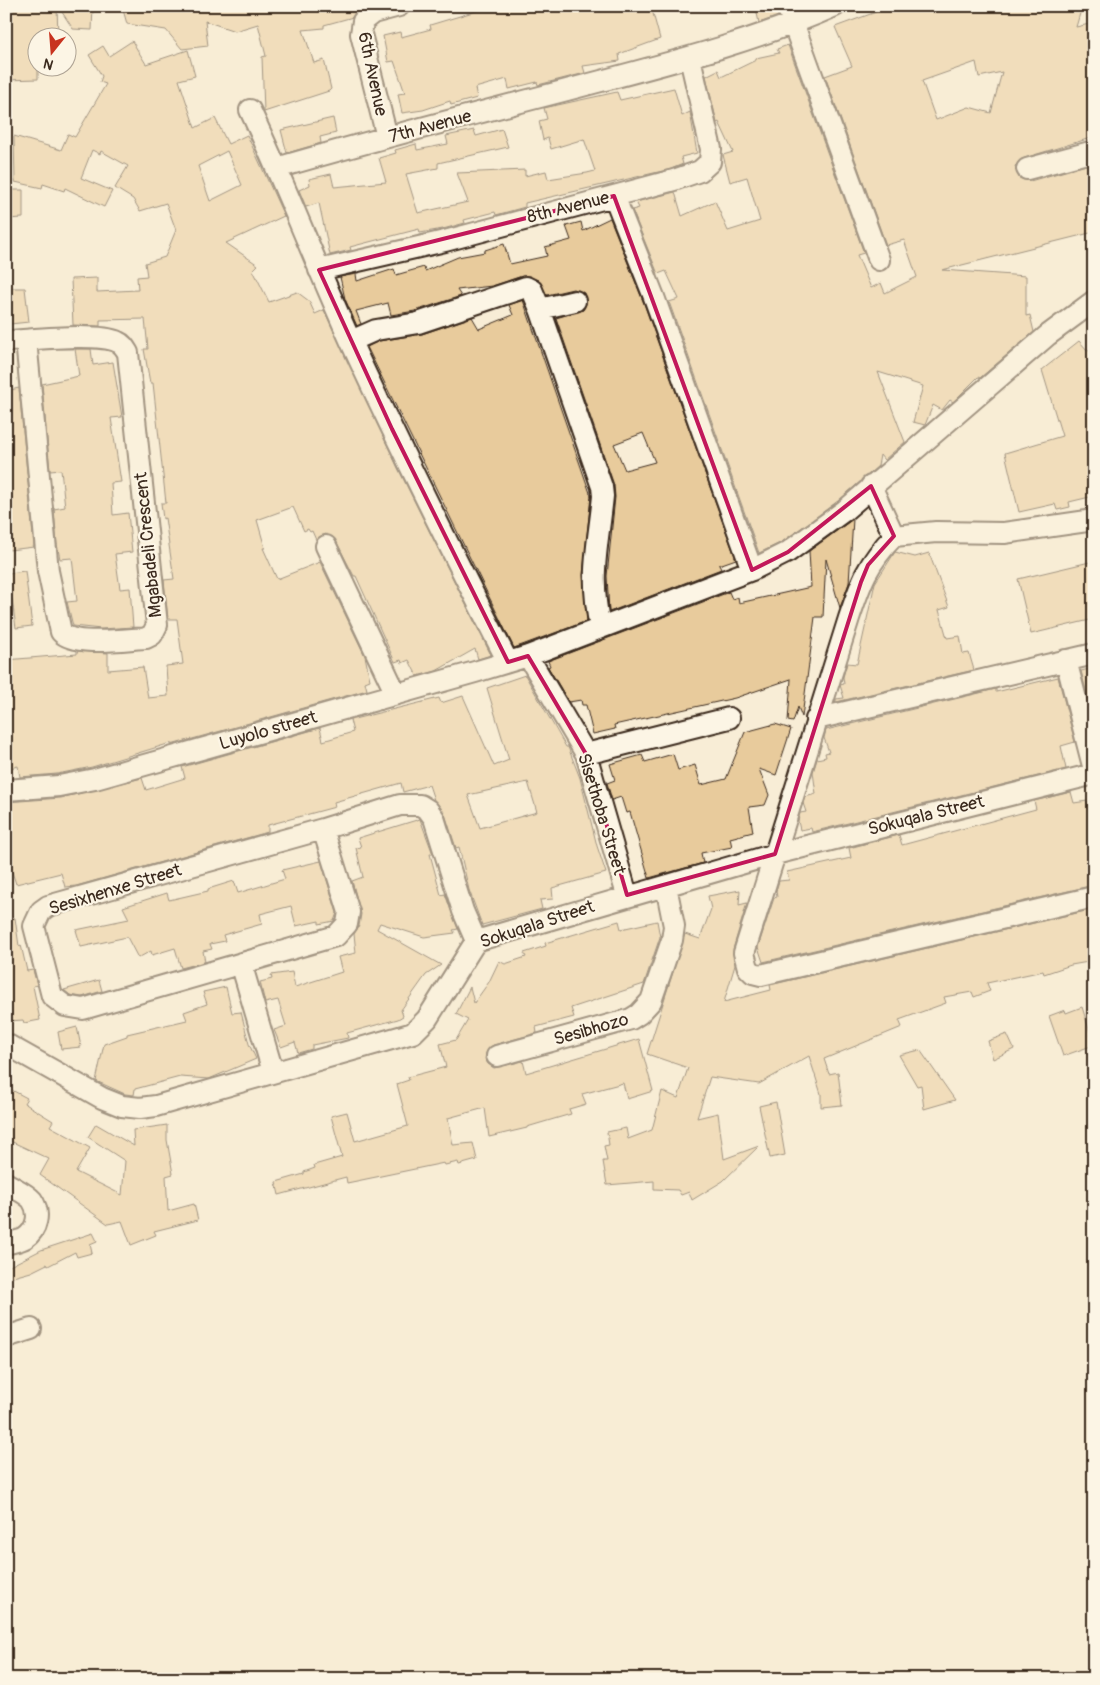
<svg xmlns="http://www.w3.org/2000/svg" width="1100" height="1685" font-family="Pangolin,sans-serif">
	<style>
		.building { fill: #e8cb9c; stroke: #3b2a1e; fill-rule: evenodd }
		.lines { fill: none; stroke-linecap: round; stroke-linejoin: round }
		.minor-casing { stroke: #3b2a1e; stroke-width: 24 }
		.minor { stroke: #fcf5e5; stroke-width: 20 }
		.marked { fill: none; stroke: #c2185b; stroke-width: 4; stroke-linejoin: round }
		.labels { text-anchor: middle; stroke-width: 4.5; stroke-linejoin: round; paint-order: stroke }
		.street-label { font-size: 18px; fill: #3b2a1e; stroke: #fcf5e5 }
	</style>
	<rect width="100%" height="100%" fill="#f8edd6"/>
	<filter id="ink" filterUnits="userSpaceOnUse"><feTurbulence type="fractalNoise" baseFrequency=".02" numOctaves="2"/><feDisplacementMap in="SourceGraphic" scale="10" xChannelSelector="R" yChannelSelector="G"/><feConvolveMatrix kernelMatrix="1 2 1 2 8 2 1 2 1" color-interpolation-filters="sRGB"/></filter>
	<g filter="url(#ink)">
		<path class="building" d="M6 6H57L58 38H38V79L6 80Z
			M58 6H93L92 30 73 29Z
			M122 6H362L353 17 324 25V28L303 30 314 63 324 60 331 89 329 91 264 112 262 57 266 56 258 24 235 31 205 21 208 46 182 49 166 30 127 24Z
			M493 6H545L546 10 566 6H633L634 10 651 6 660 39 619 54 620 61 583 66 585 73 538 85 537 82 509 89 507 79 475 88 477 98 451 105 450 101 423 110 402 113 398 94 405 93 394 61 388 62 383 36 400 32 401 37 431 29 430 25Z
			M765 6H775L778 16 759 23 756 8Z
			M874 6H896L898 11 910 6H1068L1081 10 1076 27 1094 23V137L1024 158 1015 166 1019 178 1030 181 1090 164 1094 175V232L942 270 1026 276V316L1030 315 1034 332 980 378 978 377 953 402 950 400 942 410 933 405 925 425 913 422 923 386 878 372 905 442 884 460 880 455 878 466 837 502 782 542 759 553 669 302 679 299 666 271 658 274 632 210 639 208 636 202 675 192 682 216 715 201 728 231 760 221 747 177 730 182 723 155 733 152 719 122 717 123 706 76 718 70 721 77 756 60V58L779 53 777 49 788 45 864 253 857 255 871 288 881 283 885 293 917 277 904 240 886 245 825 76 852 66 835 27 876 12ZM976 62 979 77 1002 72 991 113 969 107 936 120 922 81Z
			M132 41 146 64 188 50 195 76 179 80 195 128 215 118 228 144 247 135 284 216 226 243 258 265 253 270 269 302 297 292 309 301 315 314 324 310 398 468 491 655 478 659 475 649 436 671 417 676 409 660 402 663 401 660 395 662 356 576H354L336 541 326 534 321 536 316 540 312 531 310 532 308 529 304 531 293 507 257 520 265 548H263L277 579 320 562 365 656 370 680 365 682 367 690 171 745V743L92 767 57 774 20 777 18 766 10 768 6 753V660L77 654V651L108 653V670L143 667 148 698 168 696 166 666 183 664 177 619H168L164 580 174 579 165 518 163 519 161 503H166L153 383H150L144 349H148L145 319 100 320V326L73 325 71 279 97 278V292L138 290 137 277 147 276 145 263 165 257 176 230 166 203 140 211 133 199 115 188 128 166 101 151 100 154 92 150 81 178 112 191 104 207 65 188 64 191 43 184 42 188 15 182 14 136 61 150 68 134 75 137 106 84 100 82 102 76 89 55 103 46 109 56ZM227 151 242 185 210 201 198 166Z
			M674 88 682 116 690 112 697 153 681 157 683 164 671 169 525 203V207L496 215 495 212 464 220 465 223 443 229 420 233 419 229 350 247 351 250 330 255 319 203 306 207 299 190 310 185 309 179 331 174 334 187 386 182 379 158 396 153 395 150 416 144 417 150 448 144 446 136 474 130 476 136 502 129 508 147 438 163V168L406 174 418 213 468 202 457 173 525 170V176L546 171 548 179 587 173 595 171 584 139 551 149 548 138 543 140 539 121 547 119 544 108 617 92 620 100Z
			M333 118 336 133 320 137 321 143 287 153 281 130Z
			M6 190H23V218L6 219Z
			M610 218 643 301 736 559 719 565 721 569 609 612 607 576 615 497 614 485 556 318 583 310 586 304 584 293 573 289 547 295 538 280 523 276 492 286 457 290 461 296 415 311 391 315 388 303 356 311 361 324 357 326 345 299 340 277 356 274 357 281 394 269 396 275 424 267 425 271 458 257 485 252V250L504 244 510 264 547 256 545 247 571 240 566 226 581 222 583 231ZM643 433 655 462 625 470 614 444Z
			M11 288H25L29 322 10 324 8 309H11Z
			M523 300 591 496 583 575 587 621 514 648 367 347 379 341 422 334 472 317 479 329 513 315 509 305Z
			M1079 341 1088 351 1094 349V496L1069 502 1070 507 1057 510 1055 504 1019 512 1005 453 1062 436 1042 370Z
			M75 349H91L93 365 113 362 122 417 111 418 121 482 111 483 113 515 128 513 132 552 115 554 120 589 130 588 133 627 101 629 73 626 67 602 77 601 72 558 60 559 57 544 54 509 65 507 61 470 50 471 42 384 79 376Z
			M19 388 34 547 9 550 6 540V391Z
			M853 519 849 583 840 608 826 559 823 617H815L802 717 798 707 793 722 788 721 791 679 735 698 614 725 615 729 593 734 586 705H582L581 700 569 702 548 667 550 666 548 661 729 592 732 599 738 597 739 603 811 587 809 551Z
			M895 552 915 557 929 553 949 607 939 610 947 638 960 636 963 654 969 653 974 670 836 702V699L844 698 840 685 844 684 843 677 847 663 857 664 875 583Z
			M1094 561V619L1031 634 1018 579Z
			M25 571 32 626 16 628 12 599 6 600V577H9V573Z
			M1094 668V713H1092L1081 671Z
			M525 675 566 747H568L580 778 597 846 606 873 552 888 553 899 540 900 542 909 482 925 469 890 459 847 456 848 445 814 434 800 429 785 403 792 401 783 334 802 335 807 268 825V832L76 886 65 887 61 873 16 884 9 863H12L6 832V802L61 798 142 778 146 790 185 778 182 767 320 728 323 741 353 732 350 720 439 698 441 703 463 696 494 766 509 760 487 688ZM528 782 537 812 480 828 468 795Z
			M1058 677 1075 742 1061 746 1066 769 812 832 811 828 800 830 798 821 800 813 806 812 803 803 805 797 816 794 813 772 817 759 826 757 825 753 829 752 824 738 826 730 996 689V692Z
			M775 724 791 729 776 775 759 769 769 795 765 805 749 807 753 832 730 838 732 847 701 853 703 863 649 878 630 812 626 813 621 797 612 800 607 783 615 780 610 764 642 755 645 762 673 754 678 770 695 765 701 785 726 779 745 732Z
			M1071 792 1074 803 1087 801 1091 817H1094V885L763 962 758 947 774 898 777 897 776 891 779 881 789 880 787 872 851 858 849 848 899 835 902 845 1036 809 1034 801Z
			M420 819 433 854H430L441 895 445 894 458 929 453 930 455 933 424 937 380 923 377 929 441 965 426 975 401 1010 403 1016 398 1019 347 1033 348 1038 312 1045V1049L298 1053 295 1042 281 1047 274 1030 286 1026 278 1000 265 1003 260 982 272 979 271 975 292 972 295 987 342 972 338 957 356 953 354 934 359 926 361 914 352 881 363 877 356 848 361 847 358 838Z
			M321 861 337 913 334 921 319 924V921L296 926 291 906 260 914 262 924 223 935 225 941 210 944 212 949 203 951 205 962 181 968 175 948 152 955 151 951 138 958 127 937 81 947 76 930 129 919 123 907 167 893 169 900 208 891V889L234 881 238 893 285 879 282 870Z
			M740 890 739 905 747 903 733 949 735 965 724 1002 771 990 770 985 1094 909V961L1071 965 1044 974 1043 971 987 983 990 991 974 997 972 992 944 997 946 1003 899 1020 902 1027 824 1059 829 1074 838 1072 842 1105 821 1107V1094L809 1056 759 1084 710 1077 697 1118 718 1113 724 1159 759 1146 723 1181 692 1200 689 1192 681 1195 678 1190 654 1189V1181L607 1185 603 1161H607L604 1146 609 1145 607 1132 626 1128 628 1139 652 1130 662 1091 678 1098 688 1068 647 1054 685 934 700 939 711 909 708 896Z
			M15 918 19 946 21 945 27 971 33 970 37 985 33 986 40 1020 24 1023 23 1020 9 1021 6 998V919Z
			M619 921 621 929 657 921 660 937 644 984 571 1008 574 1017 536 1027 537 1033 493 1045 486 1053 485 1059 488 1064 494 1068 523 1061 526 1073 639 1039 653 1091 627 1099 623 1083 582 1094 586 1104 569 1109 571 1114 527 1127V1128L489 1137 485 1108 448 1118 453 1145 473 1143 477 1160 459 1165 458 1162 445 1165 444 1163 347 1183 346 1177 279 1195 276 1182 304 1174V1172L315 1168 314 1165 342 1157 331 1116 347 1112 355 1141 408 1126 397 1084 409 1080 408 1077 446 1067 440 1044 456 1040 468 1020 456 1014 470 987 474 1003 489 982 499 961 505 964 526 957 524 953 546 946 545 943Z
			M99 980 102 991 82 997 70 995 64 990Z
			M226 987 232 1013 241 1012 249 1044 256 1059 209 1079 180 1077 135 1089 134 1095 125 1094 96 1081 104 1044 127 1036V1034L187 1020 184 1012 207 1004 203 992Z
			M1082 1007 1094 1045 1063 1056 1049 1016 1065 1010 1066 1013Z
			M77 1027 81 1047 61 1049 58 1032Z
			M1007 1034 1014 1049 993 1059 988 1041Z
			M920 1050 955 1100 924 1109 921 1085 917 1086 899 1055Z
			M6 1087 27 1098 24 1103 53 1121 50 1126 90 1148 76 1172 122 1195 125 1161 88 1137 96 1124 134 1146 133 1130 167 1125V1140L173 1174 166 1176 168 1211 194 1204 198 1220 154 1231 156 1235 131 1245 122 1221 108 1224 40 1175 49 1159 6 1139Z
			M776 1102 785 1155 770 1158 759 1106Z
			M93 1233 97 1241 90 1244 92 1253 77 1257 75 1252 48 1266 47 1264 31 1272 6 1279V1268L41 1250Z"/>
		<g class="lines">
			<defs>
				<path id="minor" d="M787 6 879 260
					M250 110C286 186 316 265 351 342 401 450 454 556 508 662
					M387 137 361 34 363 21 373 13 399 6
					M277 168C373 140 470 115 567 90 657 66 749 44 835 6
					M1027 169 1094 151
					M614 196 654 297 752 570
					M319 270 445 241 674 180 700 171 710 162 711 149 690 58
					M540 309 602 487 603 496C598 547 589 574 600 627
					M6 341C31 340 98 332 118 342 123 344 125 348 128 353L157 625 152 635 146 638C126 639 74 647 61 632L48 571 26 340
					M351 341 376 330 418 323 526 287 532 290 540 309 575 301
					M871 486 894 536
					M1094 520 1004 533 936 532 894 536C867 564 861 582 849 618L744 953 748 968 753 973 761 975 1094 897
					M326 546 396 694
					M528 656 586 754 627 895
					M1066 660 1094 770
					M816 719 1094 654
					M586 754 729 718
					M6 790 59 786 95 779 475 672 528 656 752 570 788 552 844 511 1048 335 1094 301
					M323 829 349 912 347 924 336 936 83 1009 65 1006 52 996 34 926 41 911 48 906 323 829 400 805H420L428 810 434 818 463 911 476 941
					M241 963 273 1072
					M6 1044 102 1098 122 1106 140 1108 156 1106 413 1033 427 1019 476 941 775 854 1094 774
					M497 1056 631 1019 639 1014 651 1001 672 940 674 926 666 886
					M6 1183C14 1188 26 1193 32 1200 41 1213 37 1230 25 1238 20 1241 12 1242 6 1244
					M6 1337 31 1329"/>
			</defs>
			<use href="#minor" class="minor-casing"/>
			<use href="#minor" class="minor"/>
		</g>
	</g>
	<path d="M0 0H1100V1685H0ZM614 196 752 570 788 552 871 486 894 536 868 565 861 582 775 854 627 895 586 754 528 656 508 662 392 429 319 270Z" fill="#f8edd6" fill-opacity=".55" fill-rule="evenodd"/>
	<path class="marked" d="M614 196 752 570 788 552 871 486 894 536 868 565 861 582 775 854 627 895 586 754 528 656 508 662 392 429 319 270Z"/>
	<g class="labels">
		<g class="street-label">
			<text transform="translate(373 74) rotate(78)" y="6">6th Avenue</text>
			<text transform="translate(430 126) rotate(-15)" y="6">7th Avenue</text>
			<text transform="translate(568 207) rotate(-14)" y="6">8th Avenue</text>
			<text transform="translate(148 545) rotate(-96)" y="6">Mgabadeli Crescent</text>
			<text transform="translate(268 730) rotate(-16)" y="6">Luyolo street</text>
			<text transform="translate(602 814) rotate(73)" y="6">Sisethoba Street</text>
			<text transform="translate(926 815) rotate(-14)" y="6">Sokuqala Street</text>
			<text transform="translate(115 889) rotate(-17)" y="6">Sesixhenxe Street</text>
			<text transform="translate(537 924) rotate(-18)" y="6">Sokuqala Street</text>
			<text transform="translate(591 1029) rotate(-16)" y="6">Sesibhozo</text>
		</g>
	</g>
	<rect width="1100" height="1685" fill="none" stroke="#fcf5e5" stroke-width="25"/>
	<rect x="12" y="12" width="1075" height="1660" fill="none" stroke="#3b2a1e" stroke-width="2" filter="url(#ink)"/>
	<g transform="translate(52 52) rotate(197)"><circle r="24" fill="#fcf5e5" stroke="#afa495"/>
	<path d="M0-4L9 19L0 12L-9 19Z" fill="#c8321e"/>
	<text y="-8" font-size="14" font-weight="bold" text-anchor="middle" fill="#3b2a1e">N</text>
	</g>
</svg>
